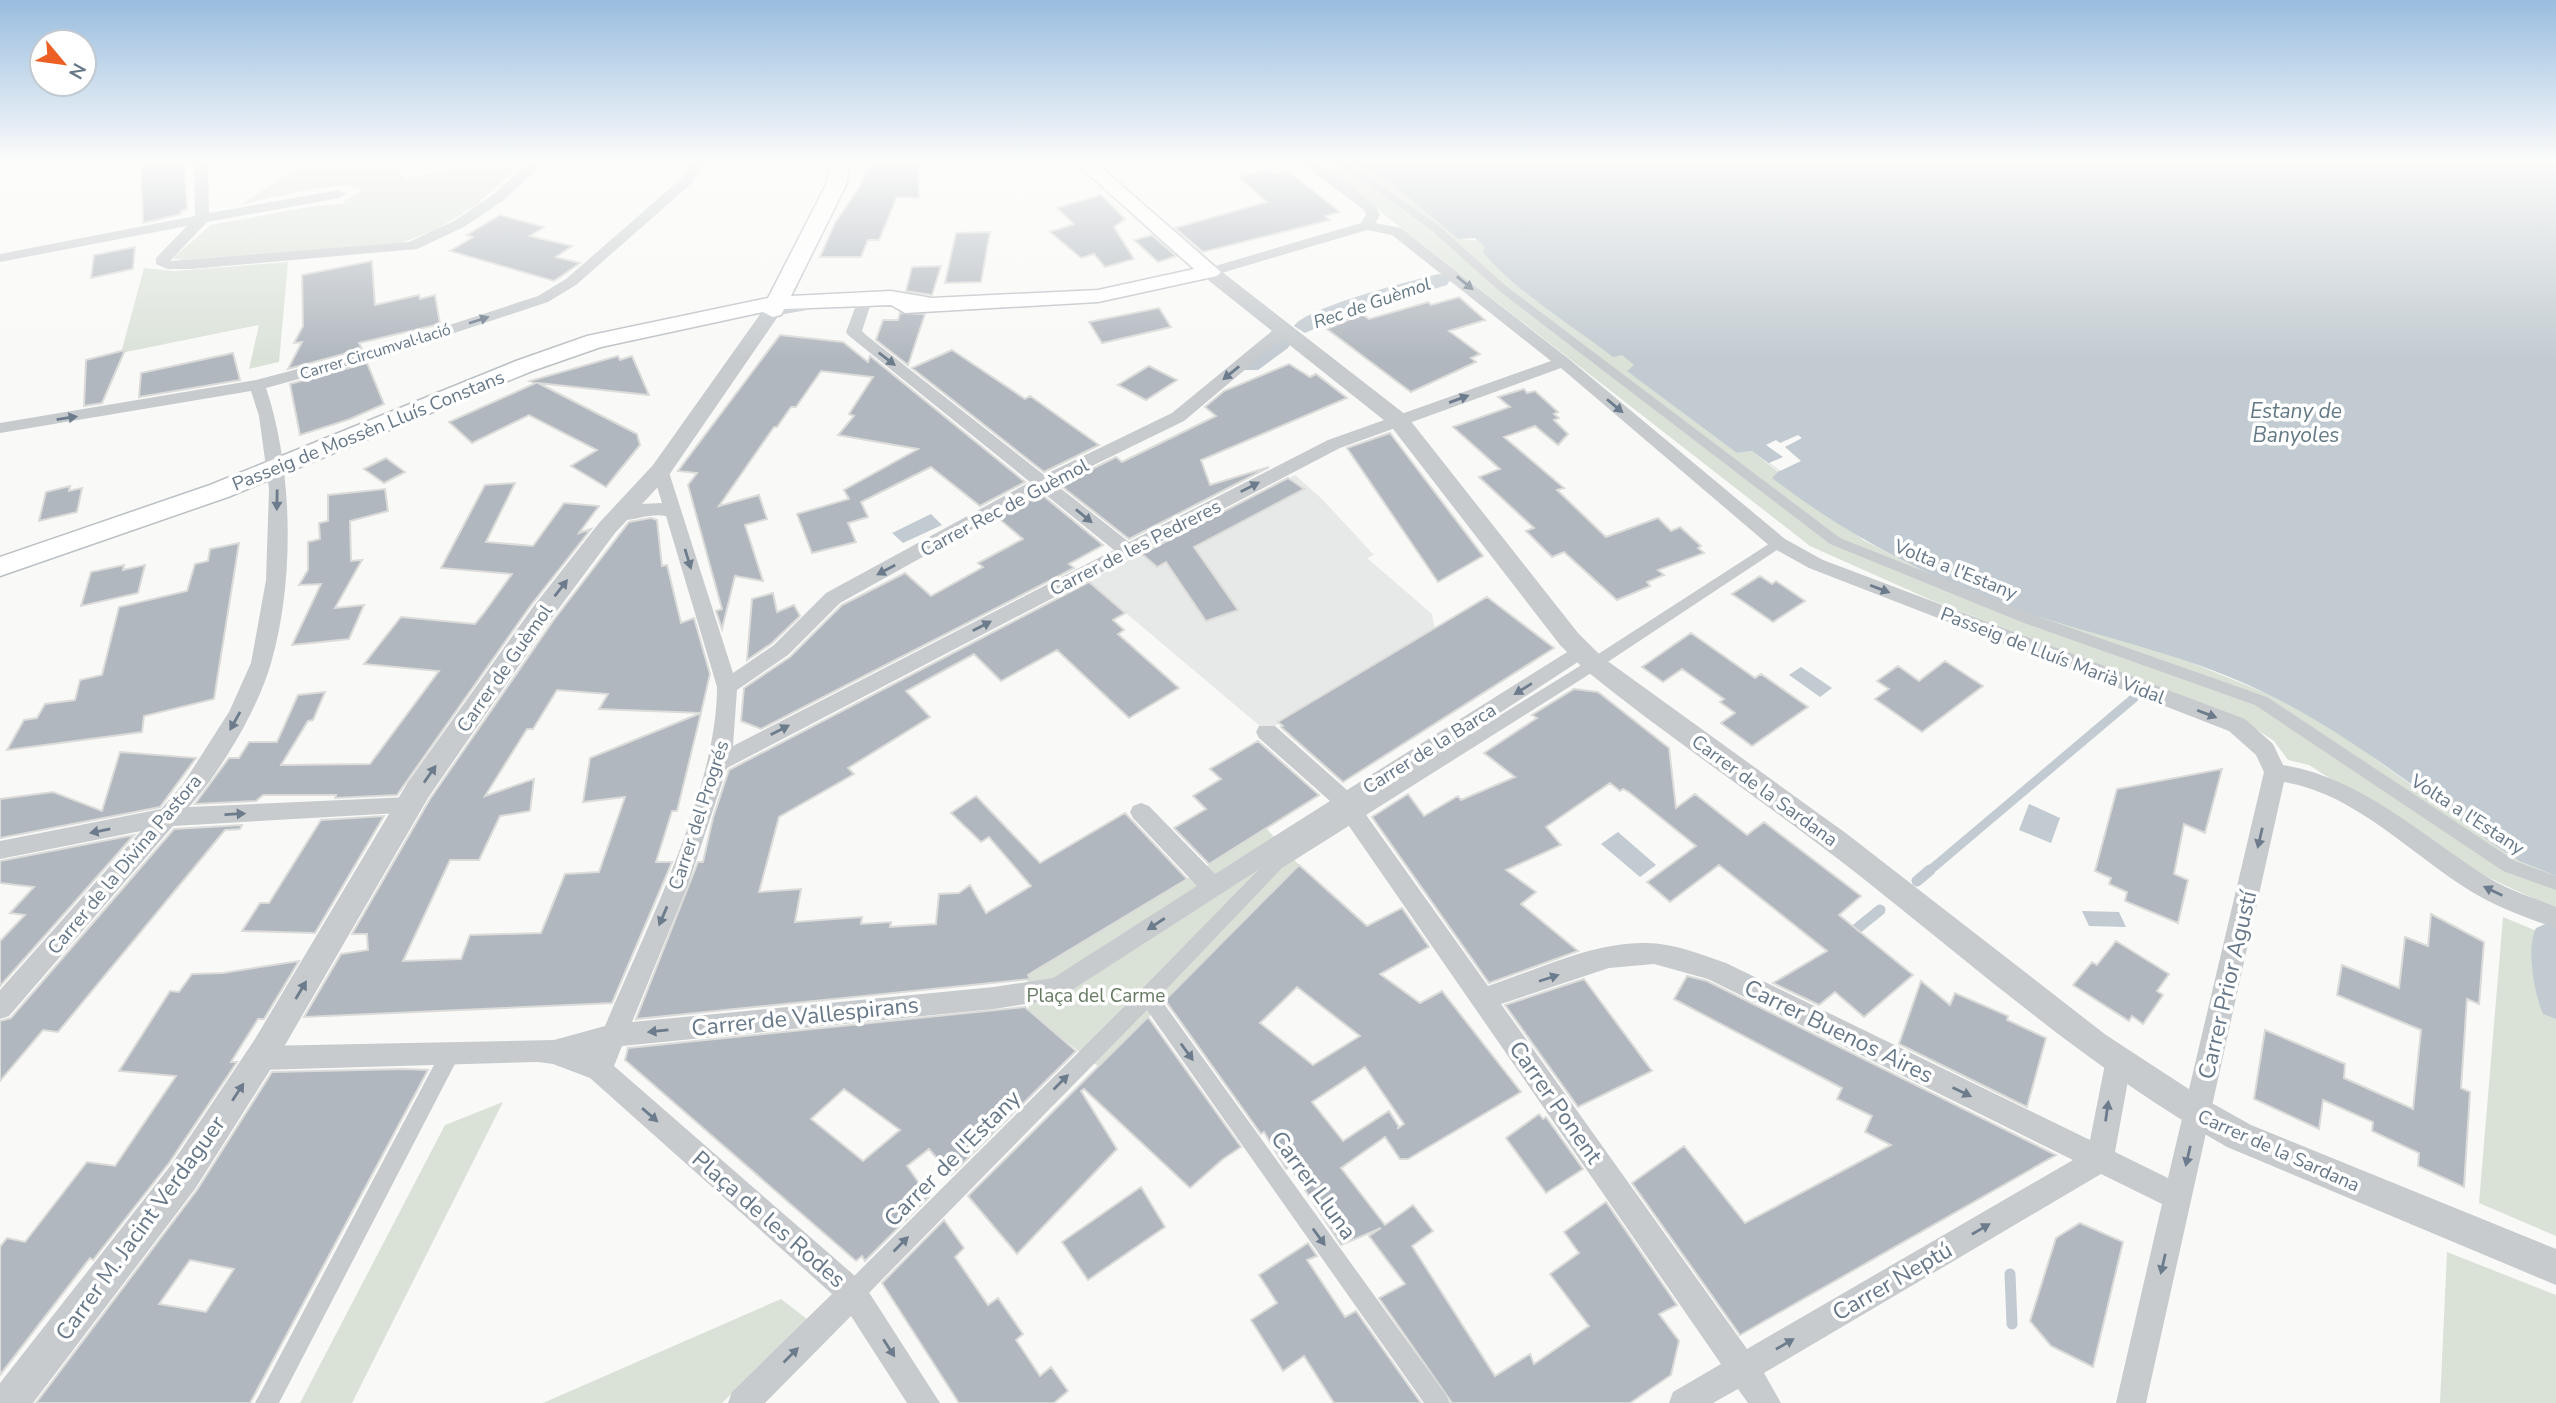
<svg xmlns="http://www.w3.org/2000/svg" width="2556" height="1403" font-family="'Nunito Sans',sans-serif">
	<style>
		.built { fill: #e7e8e8 }
		.green { fill: #dae2d8 }
		.water { fill: #c2cbd1 }
		.pier { fill: #f9f9f7 }
		.lines { fill: none; stroke-linecap: round; stroke-linejoin: round }
		.stream-far1 { stroke: #c2cbd1; stroke-width: 9 }
		.stream { stroke: #c2cbd1; stroke-width: 11 }
		.canal { fill: #c2cbd1; fill-rule: evenodd }
		.building { fill: #b0b7be; stroke: #dbdbd9; stroke-width: 2; fill-rule: evenodd }
		.secondary-casing { stroke: #bbc0c5; stroke-width: 3 }
		.pedestrian { fill: #c7cbce; fill-rule: evenodd }
		.minor { fill: #c7cbce; fill-rule: evenodd }
		.tertiary { fill: #c7cbce; fill-rule: evenodd }
		.secondary { fill: #fff; fill-rule: evenodd }
		.oneway { fill: #6c7c8c }
		.labels { text-anchor: middle; stroke-width: 7; stroke-linejoin: round; paint-order: stroke }
		.far-street-label { font-size: 16px; fill: #677889; stroke: #fff }
		.far-water-label { font-size: 18px; font-style: italic; fill: #637984; stroke: #fff }
		.street-label { font-size: 19px; fill: #677889; stroke: #fff }
		.park-label { font-size: 19px; fill: #667a62; stroke: #fff }
		.water-label { font-size: 21px; font-style: italic; fill: #637984; stroke: #fff }
		.near-street-label { font-size: 23px; fill: #677889; stroke: #fff }
	</style>
	<rect width="100%" height="100%" fill="#f9f9f7"/>
	<path class="built" d="M1295 475 1322 499 1374 555 1367 558 1432 614 1435 630 1500 682 1450 714 1293 713 1267 732 1088 581Z"/>
	<path class="green" d="M305 163H401L394 166 405 179 483 163H523L475 206 435 230 401 243 181 260 173 258 211 225 309 207 346 203 344 201 362 191C353 175 260 201 240 205Z
		M1318 163H1356L1389 182 1458 239 1506 242 1634 365 1737 453 1752 451 1863 540 1908 563 1989 599 2163 651 2285 701 2328 725 2496 846 2519 861 2556 876V909L2472 870 2309 765 2288 760 2274 741 2244 721 1931 600 1810 546Z
		M288 262 279 362 249 369 259 325 121 353 144 268 175 271Z
		M1266 828 1299 865 1099 1067 1029 1012 1027 974 1187 879Z
		M2503 917 2556 939V1236L2479 1203Z
		M503 1102 352 1403H300L445 1125Z
		M2447 1252 2556 1295V1403H2440Z
		M781 1299 807 1319 722 1403H543Z"/>
	<path class="water" d="M1356 163H2556V876L2519 861 2496 846C2413 787 2334 721 2239 681 2158 646 2070 631 1988 599 1911 568 1838 529 1772 478L1779 471 1752 451 1737 453 1627 371 1634 365 1622 355 1613 357C1573 326 1515 291 1483 252L1485 247 1475 238 1458 239 1389 182Z
		M931 514 942 525 903 543 892 533Z
		M1801 667 1832 688 1820 697 1789 675Z
		M2029 804 2060 818 2051 843 2019 830Z
		M1618 832 1656 865 1640 877 1601 844Z
		M2082 911 2119 912 2126 927 2089 926Z"/>
	<path class="pier" d="M1798 435 1802 438 1785 447 1801 461 1780 471 1769 463 1783 457 1766 445 1776 440 1780 443Z"/>
	<g class="lines">
		<path class="stream-far1" d="M1928 872 2134 698"/>
		<path class="stream" d="M1917 881 1930 870
			M1849 935 1880 910
			M2010 1274 2012 1324"/>
		<path class="canal" d="M1439 274 1447 275 1450 280 1447 285 1342 317 1305 333 1294 326C1307 307 1413 280 1439 274Z
			M1280 336 1291 343 1288 348 1258 370H1242L1238 365 1242 360 1272 338Z
			M2548 923 2556 926V1019L2543 1014C2534 993 2526 948 2536 928Z"/>
	</g>
	<path class="building" d="M141 163H184L187 209 181 211V214L143 223Z
		M871 163H918L919 198 897 197 879 240H868L861 257H820L835 223 859 188Z
		M1269 169 1276 174 1288 171 1340 212 1325 216 1330 220 1203 252 1175 228 1267 202 1239 177Z
		M1101 195 1125 219 1114 227 1134 259 1105 267 1094 254 1081 258 1050 232 1074 224 1057 208Z
		M500 215 544 227 530 236 572 246 556 257 580 263 554 281 450 251 473 237 467 235Z
		M990 232 981 282 945 283 956 233Z
		M1152 235 1176 256 1158 262 1134 240Z
		M135 247 133 269 91 278 94 255Z
		M372 261 375 305 419 295 420 299 435 295 440 324 359 343 362 349 288 369 302 342 294 343 303 326 302 275Z
		M941 266 932 295 906 291 912 267Z
		M1459 297 1485 320 1449 331 1480 354 1471 358 1476 362 1411 392 1327 329 1362 314 1369 319 1428 302 1431 305Z
		M1159 308 1171 327 1102 343 1089 322Z
		M900 313 925 314 908 365 876 340 883 320H898Z
		M780 335 843 342 868 362 870 356 1025 482 980 506 931 467 861 502 868 517 848 523 856 542 812 553 797 514 849 499 844 490 918 449 838 435 854 416 849 414 873 377 821 371 796 407H791L777 427H774L719 506 759 495 767 519 745 525 763 581 735 576 722 629 716 611 722 609 688 485 697 473 678 471Z
		M125 350 102 403 84 406 86 360Z
		M952 350 1025 399 1030 396 1099 445 1044 472 912 368Z
		M233 353 240 380 139 397 141 373Z
		M618 356 620 360 632 356 649 395 538 383 637 434 640 445 606 487 571 466 597 450 529 415 472 443 449 422 536 383 530 381Z
		M367 363 384 404 350 419 300 435 290 384Z
		M1289 364 1310 377 1316 374 1347 398 1201 460 1210 485 1269 467 1129 539 1060 485 1116 457 1122 462 1216 416 1205 407 1224 391Z
		M1149 366 1177 380 1146 400 1118 385Z
		M1524 389 1527 393 1535 391 1558 412 1554 414 1559 418 1554 420 1568 434 1558 445 1535 426 1504 437 1564 488 1557 490 1606 537 1658 518 1671 531 1680 527 1701 546 1698 548 1704 553 1658 570 1664 575 1647 582 1650 586 1617 600 1564 552 1552 557 1526 531 1534 528 1479 477 1500 469 1453 427 1510 407 1498 397Z
		M1390 433 1483 556 1438 582 1347 448Z
		M386 458 405 472 384 483 364 469Z
		M1288 478 1304 489 1194 547 1238 610 1206 621 1166 562 1157 567 1142 554Z
		M515 483 486 542 533 546 564 503 599 506 579 533 591 529 531 605 397 795 335 798 336 795H263L256 801 195 804 229 758H239L249 742H277L298 695 325 692 313 720 308 721 281 765 370 764 439 671 364 664 401 617 475 624 484 613 512 574 441 568 485 485Z
		M70 486 69 491 82 488 77 512 39 521 46 492Z
		M385 489 388 511 350 521 351 561 362 560 335 608 364 605 349 639 292 645 321 584 299 585 308 570V542L320 539 319 523 328 521V495Z
		M1041 494 1103 545 1069 564 1074 568 761 729 741 721 744 688 790 657 842 605 905 573 931 596 983 567 978 563 1023 539 998 518Z
		M651 518 657 520 662 566 667 565 681 623 694 618 710 674 701 713 599 709 608 694 557 690 533 729H527L485 796 534 779 530 811 500 816 479 860H450L403 961 461 959 470 935 541 933 565 874 599 872 625 797 583 802 590 758 701 713 677 811H672L656 862H672L612 1003 304 1017 341 954 368 950 367 934H352L430 799 553 621 629 522Z
		M239 543 214 699 144 716 142 732 7 750 24 720 37 718 45 704 75 700 80 680 102 675 119 607 187 591 195 564 208 561 210 549Z
		M124 565 123 570 145 565 138 593 81 606 91 572Z
		M1760 576 1772 584 1776 581 1805 601 1773 622 1732 594Z
		M1089 582 1125 613 1113 620 1124 630 1118 634 1179 688 1129 718 1057 650 1001 681 974 654 906 691 930 717 848 768 854 774 779 817 759 892 801 889 795 922 862 917 861 924 891 922 890 927 936 924 939 894 959 893 970 885 986 913 1031 886 989 837 981 842 951 813 976 796 1040 863 1125 813 1187 879 1028 975 1030 979 636 1019 698 862H703L713 818 729 770Z
		M773 593 777 612 794 605 800 616 772 643 747 660 752 599Z
		M1487 597 1554 648 1343 782 1281 727 1283 726 1278 722Z
		M1691 633 1755 678 1761 674 1808 707 1752 746 1721 723 1735 713 1720 702 1724 699 1682 669 1663 682 1642 667Z
		M1945 661 1983 686 1922 732 1875 699 1889 689 1877 681 1898 666 1919 681Z
		M1574 689 1598 692 1669 748 1676 808 1695 794 1747 835 1764 822 1861 896 1839 915 1913 975 1864 1017 1835 992 1819 1005 1773 983 1827 951 1719 865 1670 902 1647 882 1696 846 1629 792 1623 789 1620 791 1610 783 1546 827 1561 845 1506 870 1536 892 1521 904 1578 951 1489 983 1372 817 1408 794 1424 816 1458 796 1461 800 1515 777 1484 753 1537 718 1532 715Z
		M1258 741 1319 795 1209 864 1174 828 1206 809 1193 796 1221 779 1210 769Z
		M120 752 196 758 160 807 0 838V799L53 792 102 811Z
		M2222 769 2205 833 2184 824 2174 874 2188 880 2178 923 2125 901 2127 892 2109 884 2111 878 2095 871 2117 789Z
		M384 816 315 933 242 931 260 903H269L321 820Z
		M242 825 240 829 225 830 58 1032 43 1030 0 1081V1021L11 1018 174 829Z
		M134 835 0 986V941L25 915 10 913 34 887 0 883V861Z
		M1299 865 1367 926 1402 908 1429 947 1380 974 1420 1003 1442 991 1521 1092 1408 1159H1400L1385 1137 1341 1168 1385 1225 1413 1205 1433 1231 1412 1246 1495 1376 1530 1354 1534 1364 1589 1326 1550 1274 1579 1253 1564 1232 1606 1202 1677 1305 1659 1314 1679 1341 1671 1375 1630 1403H1452L1379 1298 1405 1284 1369 1236 1381 1228 1341 1245 1290 1167 1286 1169 1264 1132 1261 1134 1165 1000ZM1297 987 1360 1036 1313 1065 1260 1023ZM1365 1067 1404 1124 1397 1129 1399 1127 1389 1111 1343 1141 1312 1102Z
		M2431 914 2484 942 2479 1004 2467 999 2461 1088 2470 1092 2464 1187 2418 1166 2419 1153 2372 1131 2373 1122 2323 1100 2319 1129 2254 1099 2265 1030 2345 1064 2344 1078 2413 1109 2421 1030 2337 995 2342 965 2399 988 2405 937 2428 946Z
		M2116 941 2169 974 2157 991 2163 995 2143 1024 2132 1016 2129 1021 2073 985 2092 962 2097 965Z
		M299 961 264 1019H258L231 1062H237L169 1163 93 1260 90 1258 0 1375V1247L7 1238 25 1242 87 1162 115 1166 176 1076 119 1071 170 991 179 992 192 974 223 973Z
		M1687 976 1707 981 2056 1155 1740 1335 1632 1183 1684 1146 1745 1223 1891 1145 1865 1132 1872 1116 1837 1099 1842 1088 1674 999Z
		M1584 979 1652 1071 1578 1107 1505 1005Z
		M1921 981 1950 1005 1955 993 2008 1016 2007 1020 2046 1038 2027 1107 1899 1044Z
		M1025 1007 1076 1051 951 1175 929 1149 907 1166 929 1197 865 1261 862 1256 856 1261 625 1060 628 1048ZM844 1089 900 1130 863 1161 811 1119Z
		M1148 1017 1241 1147 1223 1159 1190 1188 1084 1089 1081 1091 1117 1149 1017 1254 968 1196Z
		M403 1069 428 1070 250 1403H36L197 1190 272 1072ZM190 1260 234 1269 206 1312 159 1304Z
		M1539 1114 1543 1119 1546 1117 1583 1169 1546 1193 1506 1138Z
		M1141 1187 1165 1227 1088 1280 1062 1242Z
		M944 1220 964 1248 955 1257 988 1305 998 1298 1023 1334 1016 1340 1040 1376 1051 1367 1068 1391 1054 1403H959L882 1283Z
		M2080 1223 2123 1242 2093 1367 2051 1346 2030 1321 2056 1238Z
		M1308 1243 1317 1256 1307 1260 1345 1317 1356 1311 1421 1403H1334L1304 1356 1283 1371 1251 1320 1277 1303 1259 1275Z"/>
	<g class="lines">
		<defs>
			<path id="secondary" d="M831 163H850L846 185 791 296 891 291 932 298 1098 290 1194 269 1076 163H1096L1221 272 1217 276 1098 302 905 313 891 305 784 309 781 315 773 317 763 312 601 347 532 371 228 497 0 576V557L210 485 516 361 587 336 768 298 826 185Z"/>
		</defs>
		<use href="#secondary" class="secondary-casing"/>
		<path class="pedestrian" d="M1337 163H1348L1437 224 1506 286 1840 538 2034 615 2267 697 2515 861 2556 876V890L2503 871 2255 705 2024 623 1830 544 1498 290 1429 228Z
			M1778 538 1783 540 1785 543 1783 546 1585 677 1282 868 1159 997 1446 1395 1450 1403H1424L1147 1010 861 1301 853 1304 845 1301 842 1293 845 1285 1141 990 1270 858 1575 669Z
			M451 1043 458 1046 461 1052 458 1058 279 1403H255L444 1046Z"/>
		<path class="minor" d="M194 163H208L209 213 339 190 346 194 339 198 207 222 170 261 409 242 454 221 494 194 528 163H543L504 200 464 227 417 249 191 269H167L156 264V258L187 226 0 262V254L195 216Z
			M690 163H704L692 183 576 285 548 302 397 352 266 388C293 468 295 581 271 663 258 709 221 771 189 807L409 797 417 800 420 806 417 812 173 826 9 1016 0 1019V990L141 831 0 859V841L161 809 183 784 229 712 251 663 266 580 269 489 259 416 251 391 0 433V423L256 380 385 346 538 296 566 279 682 178Z
			M1302 163H1317L1375 205 1380 215 1375 223 1401 228 1569 359 1785 539 1823 560 2245 719 2273 744 2283 765C2362 778 2421 835 2487 877 2508 890 2534 898 2556 907V928C2529 919 2497 907 2472 892 2411 855 2356 794 2284 782L2146 1403H2116L2162 1204 2101 1174 1764 1373 1781 1403H1748L1738 1389 1713 1403H1669L1673 1392 1721 1364 1342 816 1058 999 994 1009 622 1046 614 1066 863 1283 940 1403H907L851 1316 765 1403H728L732 1392 832 1294 590 1078 553 1064 538 1062 260 1070 251 1066 247 1058 251 1050 260 1046 554 1040 605 1026C645 931 717 790 717 687L666 516C648 512 629 524 613 519L610 515 613 511 640 504 662 503 652 470 661 465 667 466 733 673 774 645 826 593 1030 482 848 335 846 332 858 300 863 298 871 303 862 331 866 335 1044 475 1172 413 1278 326H1290V332L1184 421 1055 484 1129 542 1328 440 1551 361 1392 235 1367 230 1215 275H1205V269L1361 223 1366 215 1364 210ZM1561 368 1771 547 1809 568 2229 731 2256 755 2264 772 2168 1178 2115 1152 2131 1064 2127 1056 2118 1052 2109 1056 2105 1064 2090 1140 1726 963C1700 954 1671 942 1643 943 1591 943 1537 970 1488 986L1359 805 1587 656 1590 651 1580 644 1347 790 1275 726H1259L1256 732 1259 738 1330 801 1215 874 1149 806 1141 803 1133 806 1130 812 1133 818 1197 886 1053 978 994 987 632 1022 688 885 727 768 1340 448ZM1041 491 1114 550 733 746 737 690 788 655 840 603ZM1654 964 1708 979 2073 1160 1747 1349 1501 1004 1609 968Z"/>
		<path class="tertiary" d="M1210 266 1217 268 1406 415 1578 633 1602 657 1847 834 2106 1035 2201 1097 2251 1125 2556 1249V1285L2227 1147C2093 1071 1980 971 1860 876 1770 805 1674 742 1584 669L1560 645 1390 425 1203 276 1201 272Z
			M800 300 810 306 807 310 779 315 669 475 615 533 551 619 428 798 277 1059 195 1189 33 1403H0V1383L171 1165 255 1039 408 782 533 607 599 523 653 465 766 306Z"/>
		<use href="#secondary" class="secondary"/>
	</g>
	<defs><path id="oneway-solid" d="M-6-.8H1V-3.2L6.5 0L1 3.2V.8H-6Z" transform="scale(1.75)"/></defs>
	<g class="oneway">
		<use href="#oneway-solid" transform="translate(1465 283) rotate(39)"/>
		<use href="#oneway-solid" transform="translate(479 320) rotate(-18)"/>
		<use href="#oneway-solid" transform="translate(887 359) rotate(38)"/>
		<use href="#oneway-solid" transform="translate(1231 373) rotate(141)"/>
		<use href="#oneway-solid" transform="translate(1459 399) rotate(-20)"/>
		<use href="#oneway-solid" transform="translate(1615 406) rotate(40)"/>
		<use href="#oneway-solid" transform="translate(67 418) rotate(-9)"/>
		<use href="#oneway-solid" transform="translate(1250 487) rotate(-27)"/>
		<use href="#oneway-solid" transform="translate(277 500) rotate(91)"/>
		<use href="#oneway-solid" transform="translate(1084 516) rotate(39)"/>
		<use href="#oneway-solid" transform="translate(688 559) rotate(73)"/>
		<use href="#oneway-solid" transform="translate(886 570) rotate(152)"/>
		<use href="#oneway-solid" transform="translate(561 588) rotate(-52)"/>
		<use href="#oneway-solid" transform="translate(1880 589) rotate(21)"/>
		<use href="#oneway-solid" transform="translate(982 626) rotate(-27)"/>
		<use href="#oneway-solid" transform="translate(1523 689) rotate(148)"/>
		<use href="#oneway-solid" transform="translate(2207 714) rotate(21)"/>
		<use href="#oneway-solid" transform="translate(235 721) rotate(119)"/>
		<use href="#oneway-solid" transform="translate(780 730) rotate(-27)"/>
		<use href="#oneway-solid" transform="translate(430 774) rotate(-55)"/>
		<use href="#oneway-solid" transform="translate(235 814) rotate(-3)"/>
		<use href="#oneway-solid" transform="translate(100 831) rotate(169)"/>
		<use href="#oneway-solid" transform="translate(2260 838) rotate(103)"/>
		<use href="#oneway-solid" transform="translate(2493 891) rotate(-154)"/>
		<use href="#oneway-solid" transform="translate(663 916) rotate(113)"/>
		<use href="#oneway-solid" transform="translate(1156 924) rotate(147)"/>
		<use href="#oneway-solid" transform="translate(1549 978) rotate(-18)"/>
		<use href="#oneway-solid" transform="translate(301 990) rotate(-59)"/>
		<use href="#oneway-solid" transform="translate(658 1031) rotate(174)"/>
		<use href="#oneway-solid" transform="translate(1187 1052) rotate(54)"/>
		<use href="#oneway-solid" transform="translate(1061 1082) rotate(-45)"/>
		<use href="#oneway-solid" transform="translate(238 1092) rotate(-57)"/>
		<use href="#oneway-solid" transform="translate(1962 1092) rotate(26)"/>
		<use href="#oneway-solid" transform="translate(2107 1111) rotate(-82)"/>
		<use href="#oneway-solid" transform="translate(650 1115) rotate(41)"/>
		<use href="#oneway-solid" transform="translate(2188 1156) rotate(103)"/>
		<use href="#oneway-solid" transform="translate(1981 1229) rotate(-30)"/>
		<use href="#oneway-solid" transform="translate(1319 1237) rotate(54)"/>
		<use href="#oneway-solid" transform="translate(901 1244) rotate(-45)"/>
		<use href="#oneway-solid" transform="translate(2163 1264) rotate(103)"/>
		<use href="#oneway-solid" transform="translate(1785 1344) rotate(-30)"/>
		<use href="#oneway-solid" transform="translate(889 1348) rotate(57)"/>
		<use href="#oneway-solid" transform="translate(791 1355) rotate(-45)"/>
	</g>
	<linearGradient id="sky" x2="0" y2="1"><stop stop-color="#99bddf"/><stop offset="0.45" stop-color="#fcfcfb"/><stop offset="1" stop-color="#fcfcfb" stop-opacity="0"/></linearGradient>
	<rect width="2556" height="359" fill="url(#sky)"/>
	<g class="labels">
		<g class="far-street-label">
			<text transform="translate(375 351) rotate(-17)" y="6">Carrer Circumval·lació</text>
		</g>
		<g class="far-water-label">
			<text transform="translate(1372 303) rotate(-19)" y="6">Rec de Guèmol</text>
		</g>
		<g class="street-label">
			<text transform="translate(368 430) rotate(-22)" y="7">Passeig de Mossèn Lluís Constans</text>
			<text transform="translate(1004 507) rotate(-28)" y="7">Carrer Rec de Guèmol</text>
			<text transform="translate(1135 547) rotate(-27)" y="7">Carrer de les Pedreres</text>
			<text transform="translate(1956 569) rotate(22)" y="7">Volta a l'Estany</text>
			<text transform="translate(2053 655) rotate(21)" y="7">Passeig de Lluís Marià Vidal</text>
			<text transform="translate(504 668) rotate(-55)" y="7">Carrer de Guèmol</text>
			<text transform="translate(1429 748) rotate(-32)" y="7">Carrer de la Barca</text>
			<text transform="translate(1765 790) rotate(36)" y="7">Carrer de la Sardana</text>
			<text transform="translate(2468 814) rotate(33)" y="7">Volta a l'Estany</text>
			<text transform="translate(698 815) rotate(-72)" y="7">Carrer del Progrés</text>
			<text transform="translate(124 864) rotate(-50)" y="7">Carrer de la Divina Pastora</text>
			<text transform="translate(2279 1150) rotate(24)" y="7">Carrer de la Sardana</text>
		</g>
		<g class="park-label">
			<text x="1096" y="1002">Plaça del Carme</text>
		</g>
		<g class="water-label">
			<text x="2296" y="418">Estany de<tspan x="2296" dy="24">Banyoles</tspan></text>
		</g>
		<g class="near-street-label">
			<text transform="translate(2227 985) rotate(-77)" y="8">Carrer Prior Agustí</text>
			<text transform="translate(805 1016) rotate(-6)" y="8">Carrer de Vallespirans</text>
			<text transform="translate(1839 1031) rotate(26)" y="8">Carrer Buenos Aires</text>
			<text transform="translate(1556 1102) rotate(55)" y="8">Carrer Ponent</text>
			<text transform="translate(952 1158) rotate(-45)" y="8">Carrer de l'Estany</text>
			<text transform="translate(1314 1185) rotate(54)" y="8">Carrer Lluna</text>
			<text transform="translate(769 1219) rotate(41)" y="8">Plaça de les Rodes</text>
			<text transform="translate(140 1228) rotate(-54)" y="8">Carrer M. Jacint Verdaguer</text>
			<text transform="translate(1892 1281) rotate(-30)" y="8">Carrer Neptú</text>
		</g>
	</g>
	<g transform="translate(63 63) rotate(119)"><circle r="33" fill="#ffffff" stroke="#c2c9d0" stroke-width="2"/>
	<path d="M0-5L12 26L0 18L-12 26Z" fill="#ec6025"/>
	<text y="-10" font-size="19" font-weight="bold" text-anchor="middle" fill="#677889">N</text>
	</g>
</svg>
